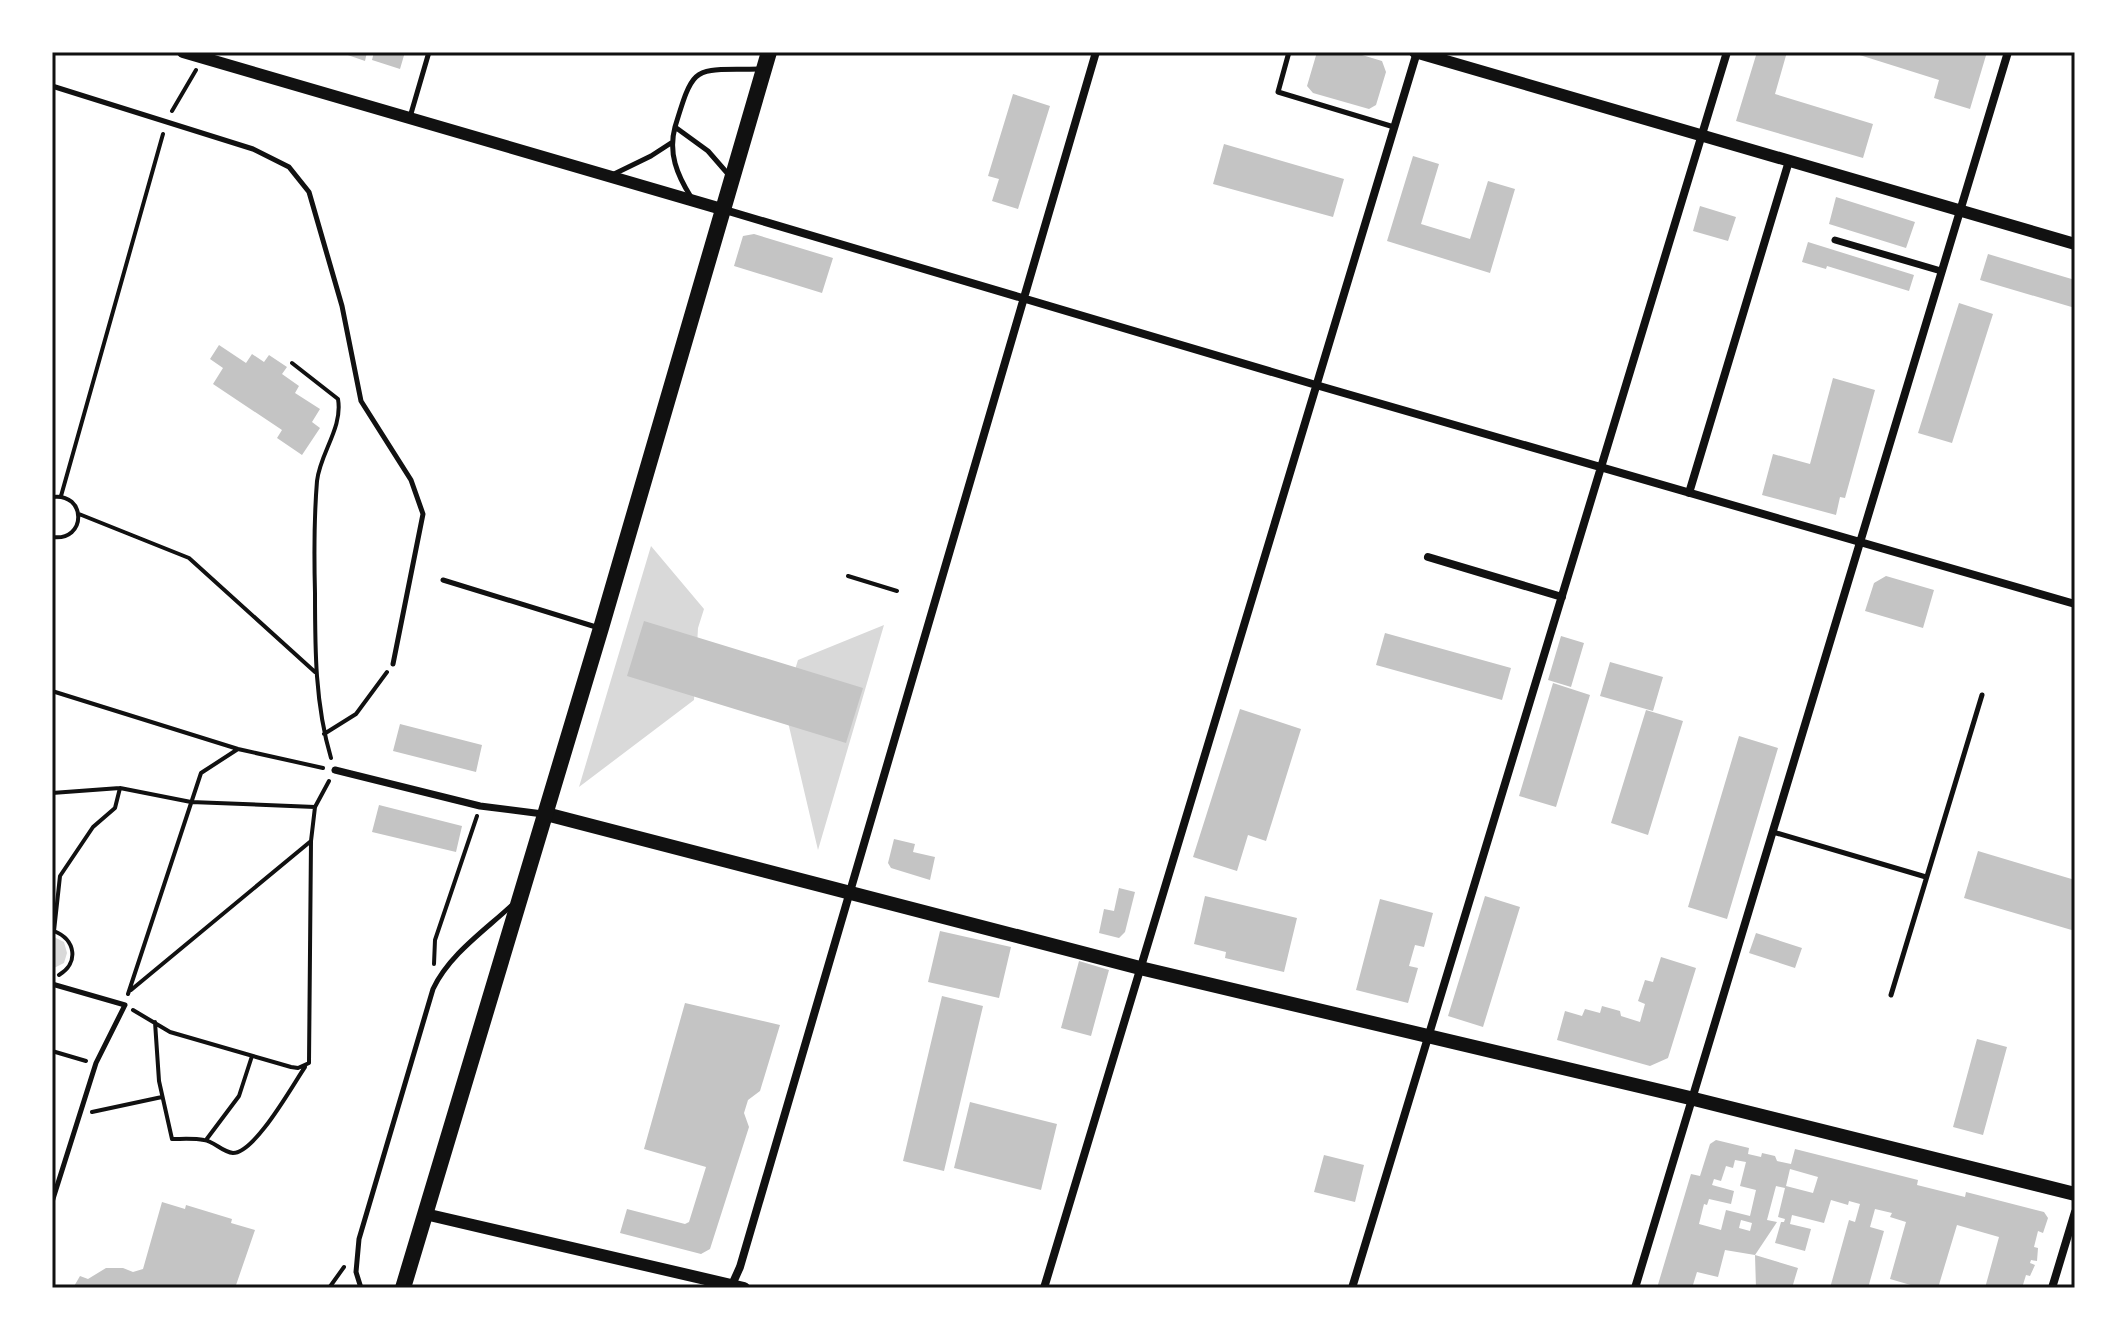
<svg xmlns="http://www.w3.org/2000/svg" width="2127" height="1340" font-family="'Playfair Display',serif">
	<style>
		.water { fill: #d9d9d9 }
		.building { fill: #c4c4c4; fill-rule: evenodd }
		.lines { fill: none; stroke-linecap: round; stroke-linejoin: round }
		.path { stroke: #111; stroke-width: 4 }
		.service { stroke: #111; stroke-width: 5 }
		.pedestrian { stroke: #111; stroke-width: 7 }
		.minor { stroke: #111; stroke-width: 8 }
		.tertiary { stroke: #111; stroke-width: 12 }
		.secondary { stroke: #111; stroke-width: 14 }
		.primary { stroke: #111; stroke-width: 16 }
		.neatline { fill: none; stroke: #111; stroke-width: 3 }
	</style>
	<rect width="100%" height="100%" fill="#fff"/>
	<path class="water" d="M651 546 704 609 698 628 694 700 579 787Z
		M884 625 818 850 784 705 798 660Z
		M52 936 64 942 67 953 64 963 52 969Z"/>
	<path class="building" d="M339 52H367L365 61Z
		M374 52H405L400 69 372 60Z
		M1317 52H1352L1382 61 1386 72 1376 105 1369 109 1313 93 1307 86Z
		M1757 52H1787L1775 94 1873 124 1863 158 1736 121Z
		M1850 52H1987L1970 109 1934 98 1939 80Z
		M1013 94 1050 106 1018 209 992 201 999 179 988 176Z
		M1224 144 1344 179 1333 217 1213 184Z
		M1413 156 1439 164 1421 224 1470 239 1488 181 1515 189 1490 273 1387 241Z
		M1836 197 1915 222 1906 248 1829 224Z
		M1700 206 1736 217 1728 241 1693 231Z
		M754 234 833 258 822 293 734 266 743 236Z
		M1808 242 1914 275 1909 291 1827 266 1826 269 1802 262Z
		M1988 254 2075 280V308L1980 280Z
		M1959 303 1993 314 1952 443 1918 433Z
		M219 345 246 363 252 354 264 362 269 355 287 367 282 374 299 386 295 393 320 409 312 422 320 428 302 455 277 438 282 430 213 384 223 368 210 359Z
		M1833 378 1875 390 1845 498 1840 497 1836 515 1762 495 1773 454 1810 464Z
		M1886 576 1934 590 1923 628 1865 611 1874 583Z
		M644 621 863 688 846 743 627 676Z
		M1385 633 1511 668 1502 700 1376 665Z
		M1561 636 1584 643 1571 687 1548 680Z
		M1610 662 1663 677 1653 711 1600 696Z
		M1553 683 1590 695 1556 807 1519 796Z
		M1240 709 1301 729 1266 841 1248 835 1237 871 1193 857Z
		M1646 710 1683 721 1648 835 1611 823Z
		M400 724 482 745 476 772 393 751Z
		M1739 736 1778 748 1727 919 1688 907Z
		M379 805 462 826 456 852 372 832Z
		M894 839 915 844 913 852 935 857 930 880 891 868 888 863Z
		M1978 851 2075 880V931L1964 898Z
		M1119 888 1135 892 1125 932 1119 938 1099 933 1104 909 1114 911Z
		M1205 896 1297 918 1284 972 1225 958 1226 952 1194 944Z
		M1485 896 1520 907 1483 1027 1448 1016Z
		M1380 899 1433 913 1424 947 1415 945 1409 966 1418 968 1408 1003 1356 990Z
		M940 931 1011 947 999 998 928 982Z
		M1756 933 1802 948 1795 968 1749 953Z
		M1661 957 1696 968 1668 1058 1650 1066 1557 1040 1565 1011 1582 1016 1585 1009 1600 1013 1602 1006 1620 1011 1621 1016 1640 1022 1645 1004 1638 1001 1645 980 1653 982Z
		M1079 961 1109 970 1091 1036 1061 1028Z
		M942 996 983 1006 944 1171 903 1161Z
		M685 1003 780 1025 760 1091 748 1100 744 1113 749 1127 710 1249 701 1254 620 1233 627 1209 685 1224 689 1222 706 1167 644 1149Z
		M1977 1039 2007 1047 1983 1135 1953 1127Z
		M970 1102 1057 1124 1041 1190 954 1168Z
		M1716 1140 1749 1148 1748 1154 1761 1157 1762 1153 1775 1156 1777 1161 1791 1164 1795 1149 1918 1180 1917 1185 1965 1197 1966 1192 2044 1212 2048 1218 2043 1233 2038 1231 2034 1247 2038 1248 2037 1261 2031 1260 2030 1263 2035 1265 2030 1276 2026 1275 2022 1288H1985L1999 1237 1957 1225 1938 1288H1921L1890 1279 1906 1222 1890 1217 1892 1213 1875 1209 1870 1227 1884 1231 1868 1288H1830L1849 1220 1855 1222 1860 1204 1849 1201 1848 1205 1831 1200 1824 1223 1792 1215 1790 1224 1811 1229 1805 1251 1775 1243 1781 1222H1784L1785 1219 1778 1217 1785 1188 1776 1186 1767 1220 1777 1222 1755 1255 1725 1250 1718 1277 1697 1272 1692 1288H1657L1691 1174 1700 1176 1710 1144ZM1735 1160 1746 1162 1740 1186 1756 1190 1750 1216 1726 1210 1721 1230 1699 1224 1704 1204 1707 1205 1709 1199 1731 1204 1734 1191 1712 1185 1714 1179 1721 1181 1726 1166 1733 1168ZM1790 1169 1818 1177 1813 1193 1786 1186ZM1741 1220 1752 1223 1750 1231 1739 1228Z
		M1324 1155 1364 1165 1355 1202 1314 1192Z
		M162 1202 185 1209 186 1205 232 1219 231 1223 255 1230 235 1288H73L80 1276 88 1279 106 1268H123L133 1272 143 1269Z
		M1755 1255 1798 1268 1792 1288H1756Z"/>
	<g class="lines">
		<path class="path" d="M172 111 196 70
			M292 363 338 399C343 428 320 453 317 481 314 518 314 555 315 593 315 649 315 704 331 758
			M61 496 163 134
			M52 497C87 492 87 542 52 537
			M79 514 189 558 315 672
			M848 576 897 591
			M52 691 238 749 323 768
			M324 734 356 714 387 672
			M52 793 120 788 191 802 315 807
			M54 931 60 876 93 827 115 808 120 788
			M54 931C76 940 79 963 59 975
			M434 964 435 940 477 816
			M131 990 311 841
			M128 994 201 773 238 749
			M133 1010 170 1032 291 1067 298 1068 309 1063 311 841 315 807 329 781
			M155 1022 159 1081 172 1139C182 1139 194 1138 204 1140 214 1141 222 1152 233 1153 255 1153 292 1086 305 1067
			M52 1051 86 1061
			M92 1112 162 1097
			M206 1140 239 1096 252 1056
			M329 1288 344 1267"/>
		<path class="service" d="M1289 52 1278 92 1394 127
			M52 86 253 149 289 167 309 192 342 306 361 401 411 480 423 514 393 664
			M410 117 429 52
			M675 127C668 153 677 175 691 197
			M728 174 708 151 675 127C695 61 693 71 760 69
			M612 175 651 156 671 143
			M443 580 596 627
			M1773 832 1926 877
			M52 984 125 1005 96 1063 52 1202
			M1891 995 1982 695
			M361 1288 356 1272 359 1239 433 989C449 955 484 931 511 906"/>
		<path class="pedestrian" d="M1835 240 1941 271
			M335 770 480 806 543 814"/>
		<path class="minor" d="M725 210 1316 385 2075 604
			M1689 493 1789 161
			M1428 557 1562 597
			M731 1287 740 1267 1096 52
			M1044 1288 1417 52
			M1352 1288 1727 52
			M1635 1288 2008 52
			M2052 1288 2075 1212"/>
		<path class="tertiary" d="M183 52 725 210
			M1415 52 2075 244
			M425 1214 744 1288"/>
		<path class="secondary" d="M546 814 1140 968 1690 1098 2075 1194"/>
		<path class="primary" d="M403 1288 601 628 769 52"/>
	</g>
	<rect width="2127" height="1340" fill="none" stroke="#ffffff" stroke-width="108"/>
	<rect x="54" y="54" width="2019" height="1232" class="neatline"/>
</svg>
